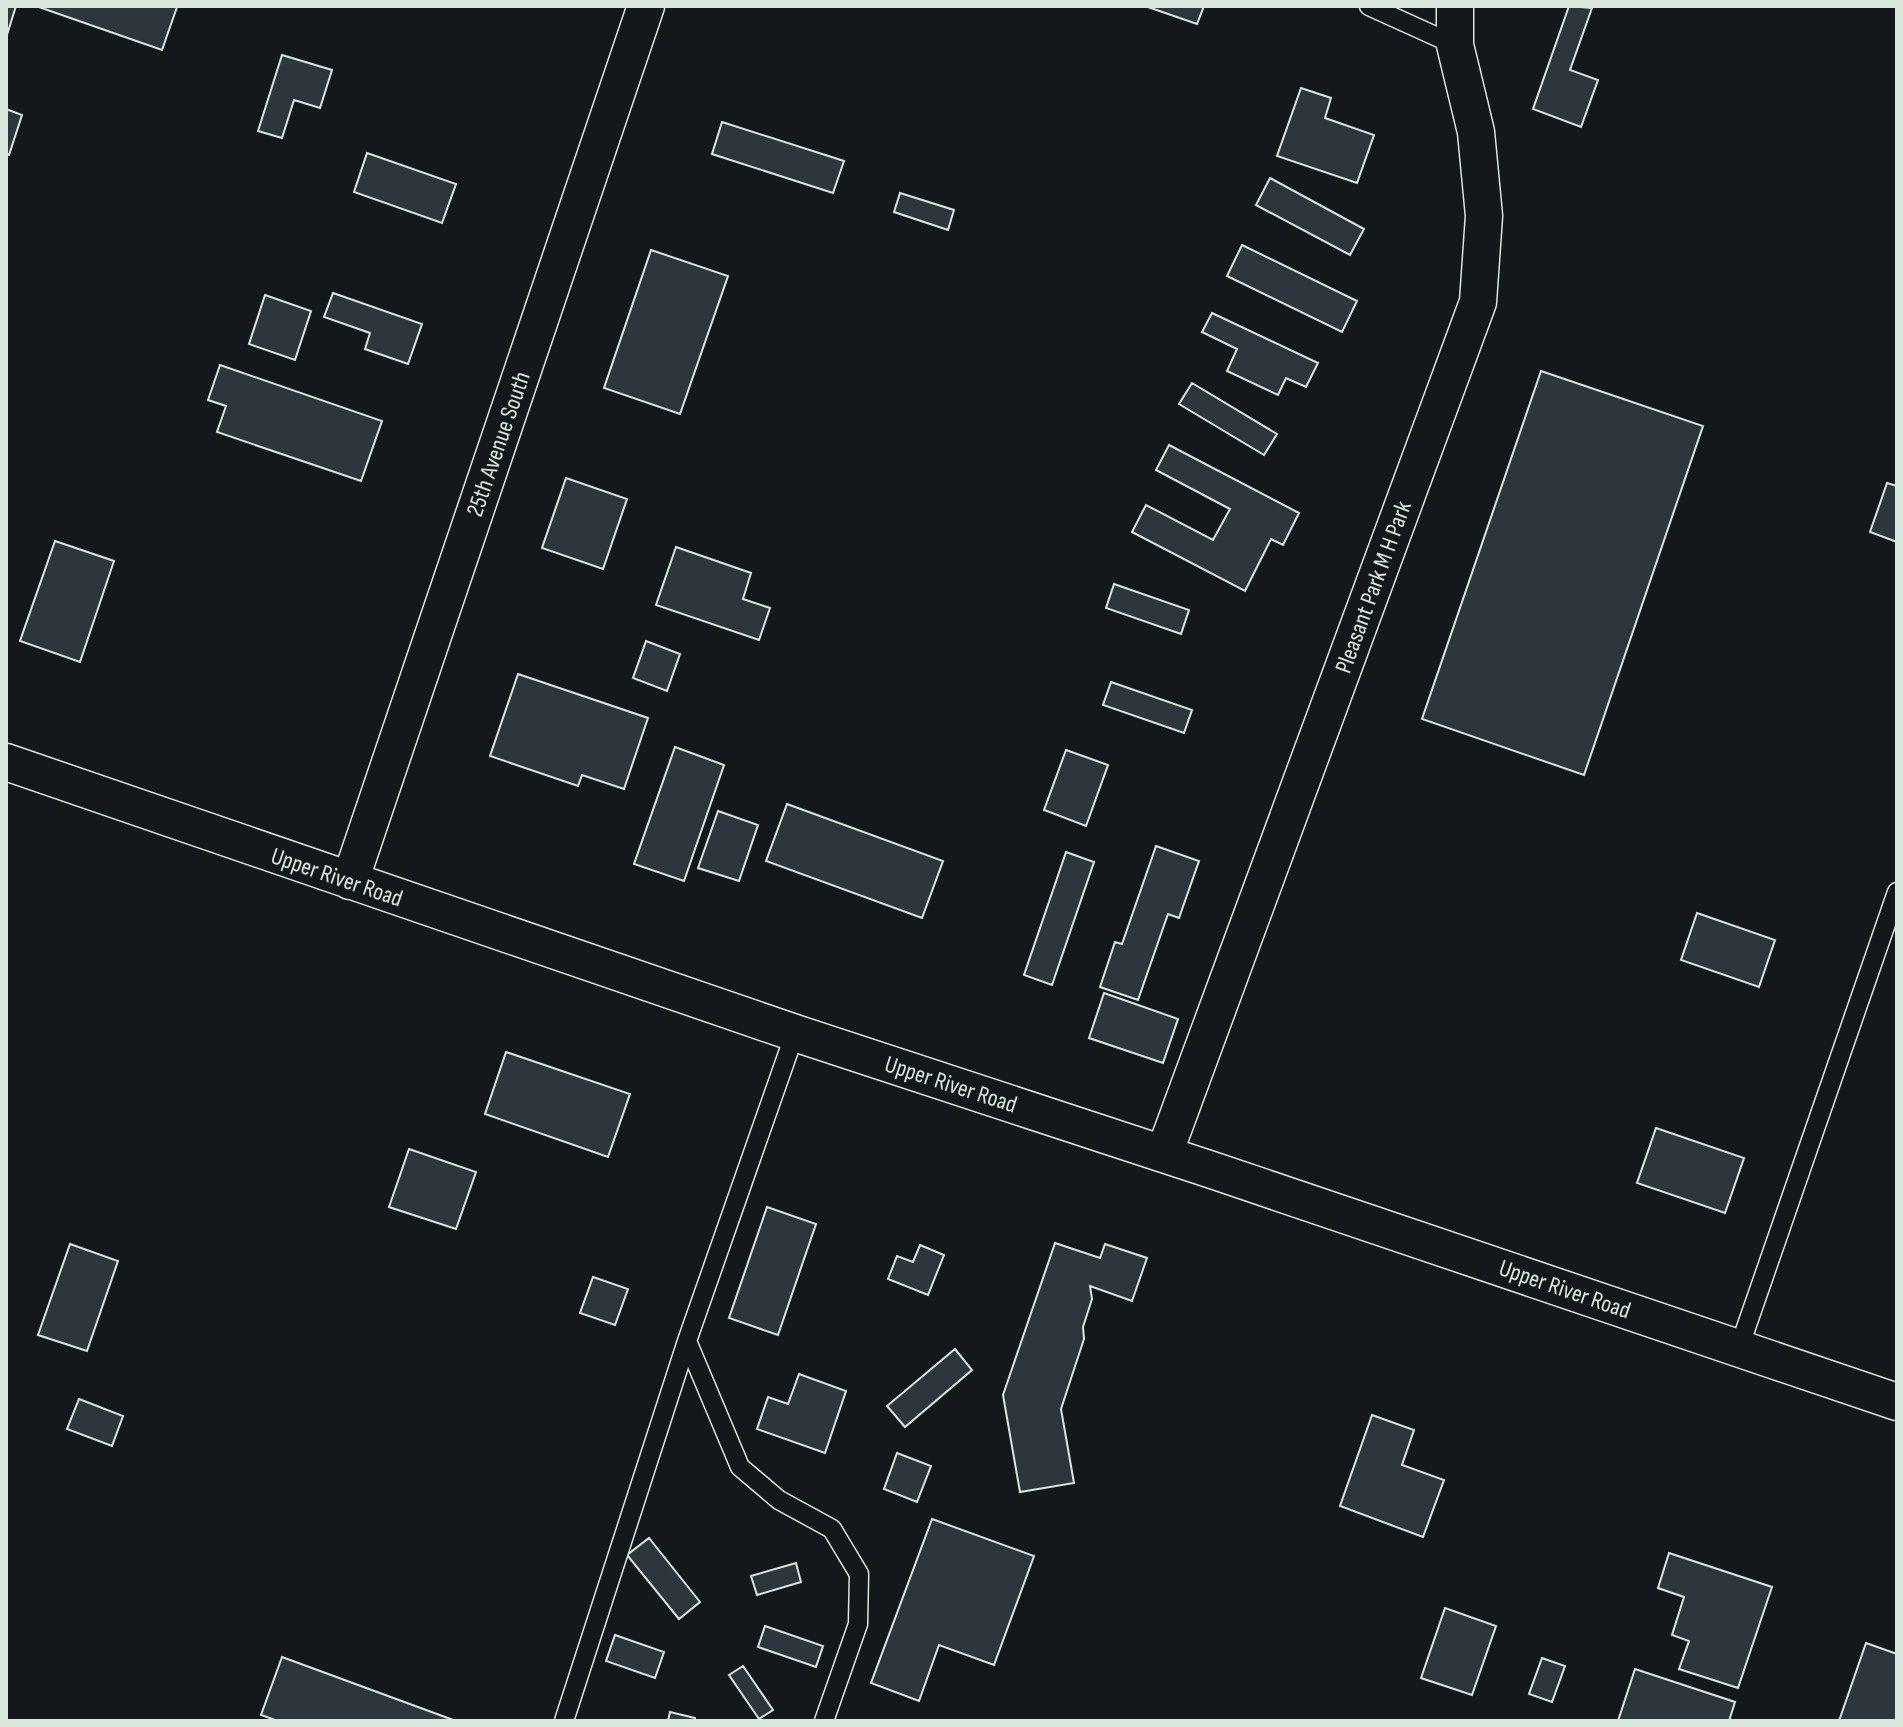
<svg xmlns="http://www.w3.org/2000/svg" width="1903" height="1727" font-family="'Sofia Sans Condensed',sans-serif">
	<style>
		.building { fill: #2c363c; stroke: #d8e6dc; stroke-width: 2 }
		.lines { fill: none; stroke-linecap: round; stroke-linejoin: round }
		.lane-casing { stroke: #d8e6dc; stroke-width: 21 }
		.street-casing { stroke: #d8e6dc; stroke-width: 39 }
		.lane { stroke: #14181c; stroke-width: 18 }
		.street { stroke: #14181c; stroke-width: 36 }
		.labels { text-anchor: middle; stroke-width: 6; stroke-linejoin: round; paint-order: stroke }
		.street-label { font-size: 24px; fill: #d8e6dc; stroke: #14181c }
	</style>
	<rect width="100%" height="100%" fill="#14181c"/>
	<path class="building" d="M6 6H16L6 38Z
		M36 6H173L177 7 162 50Z
		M1145 6H1204L1197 24Z
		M1569 6 1592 8 1570 70 1598 80 1581 127 1533 109Z
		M282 55 332 70 320 108 294 100 282 138 258 131Z
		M1301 88 1331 98 1325 118 1374 135 1357 183 1277 156Z
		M6 109 22 115 9 155 6 154Z
		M722 122 844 161 833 193 712 154Z
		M367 153 456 184 442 223 354 192Z
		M1270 178 1364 229 1350 255 1256 205Z
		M900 193 954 210 948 230 894 212Z
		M1242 245 1357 301 1342 332 1227 276Z
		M651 250 728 276 680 414 604 388Z
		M333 293 422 324 408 364 365 349 370 333 324 317Z
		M265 295 311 311 295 360 249 344Z
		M1212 313 1318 363 1306 387 1286 378 1278 395 1227 371 1237 349 1202 332Z
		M220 365 382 421 361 481 217 432 226 406 208 400Z
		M1541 371 1703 426 1584 775 1422 719Z
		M1192 383 1277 434 1264 455 1179 404Z
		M1169 445 1299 513 1283 545 1271 539 1245 591 1132 532 1146 505 1213 540 1230 509 1156 470Z
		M566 478 627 499 603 569 542 548Z
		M1887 483 1897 486V542L1870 532Z
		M55 541 114 561 80 662 20 641Z
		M676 547 751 573 743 599 770 608 759 640 656 605Z
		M1114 584 1189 610 1181 634 1106 608Z
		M646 641 680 654 667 691 633 678Z
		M518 674 648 718 624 789 582 775 578 786 490 756Z
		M1111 682 1192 710 1184 733 1103 705Z
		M675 747 724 765 684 881 634 864Z
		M1066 750 1108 765 1086 826 1044 810Z
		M787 804 943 861 922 918 766 861Z
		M718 811 758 825 739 881 698 868Z
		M1156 846 1199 861 1179 918 1168 914 1138 1000 1100 987 1115 942 1122 944Z
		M1066 852 1094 862 1052 985 1024 975Z
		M1697 913 1775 940 1759 987 1681 960Z
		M1104 993 1178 1019 1163 1063 1089 1038Z
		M506 1052 630 1094 608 1157 485 1114Z
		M1656 1128 1744 1158 1725 1213 1637 1183Z
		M409 1149 476 1172 456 1229 389 1207Z
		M767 1207 816 1224 778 1335 729 1318Z
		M1055 1243 1100 1258 1105 1244 1147 1258 1132 1301 1090 1286 1092 1299 1083 1327 1084 1339 1061 1409 1074 1483 1020 1492 1003 1395Z
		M70 1244 118 1261 87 1351 38 1335Z
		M920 1245 944 1255 928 1295 888 1279 897 1256 913 1262Z
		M593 1277 628 1289 615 1325 580 1313Z
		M955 1349 972 1370 905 1427 887 1406Z
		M799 1374 846 1391 825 1453 757 1429 768 1397 788 1404Z
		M79 1399 123 1416 112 1446 67 1429Z
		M1372 1415 1414 1430 1402 1465 1444 1480 1423 1537 1340 1506Z
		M897 1453 931 1466 917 1502 884 1489Z
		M932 1519 1034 1556 994 1665 939 1645 919 1701 871 1683Z
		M649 1538 700 1602 679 1619 627 1555Z
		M1669 1553 1772 1587 1738 1688 1679 1669 1689 1641 1672 1635 1684 1597 1658 1588Z
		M796 1563 801 1582 757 1595 751 1576Z
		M1445 1608 1496 1626 1472 1695 1421 1678Z
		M765 1626 823 1646 816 1667 758 1647Z
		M615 1635 664 1652 655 1678 606 1661Z
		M1866 1643 1897 1654V1721H1839Z
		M282 1657 456 1721H278L261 1715Z
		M1542 1658 1565 1666 1552 1702 1529 1694Z
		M743 1666 773 1710 759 1719 729 1675Z
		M1635 1669 1735 1702 1729 1721H1618Z
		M670 1712 695 1718V1721H668Z"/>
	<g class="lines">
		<defs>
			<path id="lane" d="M1369 6 1455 45
				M687 1341 795 1033
				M1739 1348 1897 892
				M564 1721 687 1341 740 1467 779 1500 832 1529 859 1574 858 1624 824 1721"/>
			<path id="street" d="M6 762 795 1033 1212 1170 1897 1402
				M350 881 646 6
				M1164 1154 1478 302 1484 216 1476 132 1455 45V6"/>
		</defs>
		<use href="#lane" class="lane-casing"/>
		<use href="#street" class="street-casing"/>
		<use href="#lane" class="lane"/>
		<use href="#street" class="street"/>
	</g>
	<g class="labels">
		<g class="street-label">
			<text transform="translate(498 444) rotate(-71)" y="8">25th Avenue South</text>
			<text transform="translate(1373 587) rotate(-70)" y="8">Pleasant Park M H Park</text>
			<text transform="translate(337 877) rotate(19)" y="8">Upper River Road</text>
			<text transform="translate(951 1084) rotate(18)" y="8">Upper River Road</text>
			<text transform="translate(1565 1289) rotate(19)" y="8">Upper River Road</text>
		</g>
	</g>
	<rect width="1903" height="1727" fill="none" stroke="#d8e6dc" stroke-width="16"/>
</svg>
